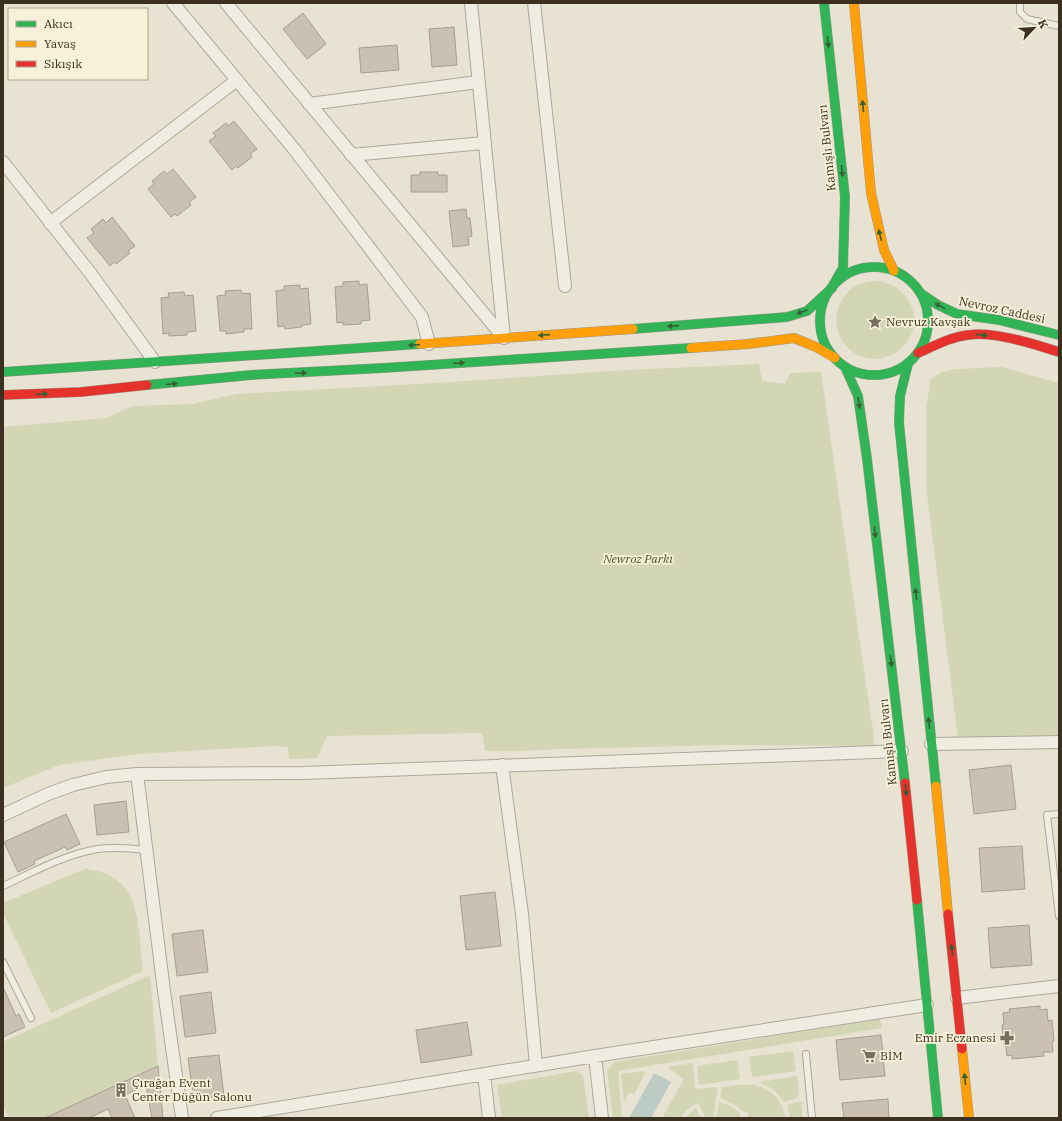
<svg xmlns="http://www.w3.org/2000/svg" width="1062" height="1121" font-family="'IBM Plex Serif',serif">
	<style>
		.green { fill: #d3d6b4 }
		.water { fill: #bcccc4 }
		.building { fill: #cac1b2; stroke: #a79e90 }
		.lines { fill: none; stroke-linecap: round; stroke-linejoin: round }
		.lane-casing { stroke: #aca799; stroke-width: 8 }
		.street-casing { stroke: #aca799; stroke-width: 14 }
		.fast-casing { stroke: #9c968a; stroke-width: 10 }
		.slow-casing { stroke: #9c968a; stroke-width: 10 }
		.jam-casing { stroke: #9c968a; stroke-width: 10 }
		.lane { stroke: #efece2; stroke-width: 6 }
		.street { stroke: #efece2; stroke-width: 12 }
		.fast { stroke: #30b455; stroke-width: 9 }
		.slow { stroke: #ff9f0a; stroke-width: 9 }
		.jam { stroke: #e5322d; stroke-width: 9 }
		.oneway { fill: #385f33 }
		.labels { text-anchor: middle; stroke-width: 3.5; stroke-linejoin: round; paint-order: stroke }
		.street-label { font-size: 12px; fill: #3c3121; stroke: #f6f1d8 }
		.poi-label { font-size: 12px; fill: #3c3121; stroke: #f6f1d8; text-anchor: start }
		.park-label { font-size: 12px; font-style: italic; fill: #465827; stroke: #f6f1d8 }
	</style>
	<rect width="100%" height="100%" fill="#e7e2d1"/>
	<path class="green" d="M836 320a39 39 0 1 1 78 0a39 39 0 1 1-78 0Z
		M759 364 762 381 785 384 790 373 821 372 875 746 726 745 562 749 519 751H485L482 733 327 736 317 758 289 759 288 747 273 746 138 754 59 765 3 788V427L107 418 132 406 192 404 237 394 436 383 627 370Z
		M1002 367 1059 383V735L958 738 926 487V408L931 379 942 372 957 369Z
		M85 869C143 874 138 927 143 971L51 1013 3 913V903Z
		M150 975 158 1066 45 1118H9L3 1105V1042Z
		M880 1019 882 1028 618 1071 622 1118H613L607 1071 614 1062Z
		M793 1051 796 1071 752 1077 749 1057Z
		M737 1060 740 1079 699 1085 697 1066Z
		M693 1063 695 1089 718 1087 713 1118H706L698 1103C690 1106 685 1111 681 1118H662L684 1079 667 1067Z
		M576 1071 583 1075 589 1118H502L497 1085Z
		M646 1071 634 1095 630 1092 624 1102 621 1074Z
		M797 1076 799 1097 784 1102C779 1092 769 1087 759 1082Z
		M738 1085C743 1085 749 1085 754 1085 770 1088 784 1102 785 1118H748V1115L747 1112 742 1111 736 1105 720 1098 722 1087Z
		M719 1102 728 1105 739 1112 741 1118H717Z
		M798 1102H802V1118H790L787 1105Z
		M696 1108 701 1118H685Z"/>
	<path class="water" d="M654 1073 671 1082 651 1118H629Z"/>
	<path class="building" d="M303 13 326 44 307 59 283 29Z
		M454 27 457 65 432 67 429 29Z
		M397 45 399 70 361 73 359 48Z
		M234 121 257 149 250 154 252 157 238 168 236 166 232 170 209 141 216 136 213 133 226 123 228 126Z
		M173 169 196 197 189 202 191 205 177 216 175 214 171 217 148 189 154 184 152 181 164 171 167 174Z
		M420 172H438V175H447V192H411V175H420Z
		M466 209 467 218H470L472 236 468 237 469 245 453 247 449 211Z
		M112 217 135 246 128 251 130 253 116 264 114 262 110 266 87 238 94 233 91 229 103 219 106 223Z
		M359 281V285L367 284 370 320 361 321V324L343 325V322L337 323 335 287 343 286V282Z
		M300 285V289L308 288 311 324 302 325V327L285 329 284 326 278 327 276 291 284 290V286Z
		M241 290 242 294 250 293 252 329H244V332L226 334V331H220L217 296 226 295 225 291Z
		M184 292 185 296 193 295 196 331 187 332V335L169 336V333L163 334 161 298 169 297 168 293Z
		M1011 765 1016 809 974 814 969 770Z
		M126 801 129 832 97 835 94 805Z
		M66 814 80 844 67 850 65 847 34 861 35 864 18 872 4 842Z
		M1022 846 1025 889 982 892 979 848Z
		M495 892 501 946 466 950 460 896Z
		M1029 925 1032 965 991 968 988 928Z
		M203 930 208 972 177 976 172 934Z
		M3 987 16 1016 19 1014 25 1027 3 1037Z
		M211 992 216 1033 185 1037 180 996Z
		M1040 1006V1010L1047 1009 1048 1021 1052 1020 1054 1041 1052 1042 1053 1052H1043L1044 1056 1012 1059V1055L1007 1056 1006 1046H1004L1002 1025H1004L1003 1013 1010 1012 1009 1009Z
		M467 1022 472 1055 421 1063 416 1030Z
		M881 1035 885 1076 840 1080 836 1040Z
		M219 1055 224 1096 194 1100 188 1058Z
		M158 1066 163 1118H152L146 1085 125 1095 135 1118H112L108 1109 89 1118H45Z
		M888 1099 889 1118H844L842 1103Z"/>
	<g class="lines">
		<defs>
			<path id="lane" d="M1020 3V12L1027 19 1059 26
				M1059 814 1047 815 1059 916
				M3 886C33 872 64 855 97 849 113 847 130 848 146 850
				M3 962 31 1018
				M806 1054 812 1118"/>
			<path id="street" d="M173 3 294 149 422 317 429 344
				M226 3 504 338
				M471 3 504 338
				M534 3 565 286
				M309 104 478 82
				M351 155 484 143
				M3 162 91 274 155 362
				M50 223 237 80
				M931 744 1059 742
				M502 765 522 914 536 1065
				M137 774 164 991 182 1118
				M3 815 48 794 73 785 106 777 137 774 303 773 902 751
				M957 998 1059 986
				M595 1056 602 1118
				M484 1074 489 1118
				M217 1118 595 1056 927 1005"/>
			<path id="fast" d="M824 3 845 197 843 268 832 287
				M820 321a54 54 0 1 1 108 0a54 54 0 1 1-108 0Z
				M920 293 938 305 957 314 999 320 1059 335
				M633 329 787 317 807 311 832 288
				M908 364 900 396 899 423 936 786
				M845 367 858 396 867 459 905 783
				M3 372 420 344
				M147 385 251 375 383 368 691 348
				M917 900 938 1118"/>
			<path id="slow" d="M854 3 871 193 884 250 894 271
				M420 344 633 329
				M691 348 748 344 794 338 816 347 835 358
				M936 786 948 914
				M962 1049 969 1118"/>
			<path id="jam" d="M918 353C934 346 950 337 968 335 994 331 1034 344 1059 352
				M3 395 81 392 147 385
				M905 783 917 900
				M948 914 962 1049"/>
		</defs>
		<use href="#lane" class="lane-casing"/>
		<use href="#street" class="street-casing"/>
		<use href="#fast" class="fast-casing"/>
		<use href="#slow" class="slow-casing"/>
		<use href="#jam" class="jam-casing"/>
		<use href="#lane" class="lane"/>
		<use href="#street" class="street"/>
		<use href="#fast" class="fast"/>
		<use href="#slow" class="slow"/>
		<use href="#jam" class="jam"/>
	</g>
	<defs><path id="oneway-solid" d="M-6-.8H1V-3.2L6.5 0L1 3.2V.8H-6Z"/></defs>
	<g class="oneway">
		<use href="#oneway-solid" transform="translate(828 42) rotate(84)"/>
		<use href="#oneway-solid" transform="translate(863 106) rotate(-95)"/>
		<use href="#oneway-solid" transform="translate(842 171) rotate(84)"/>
		<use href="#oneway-solid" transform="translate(880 235) rotate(-104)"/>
		<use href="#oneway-solid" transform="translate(940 306) rotate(-151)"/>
		<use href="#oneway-solid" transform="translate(802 312) rotate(159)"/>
		<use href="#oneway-solid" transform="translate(673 326) rotate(176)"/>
		<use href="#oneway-solid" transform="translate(544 335) rotate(176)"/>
		<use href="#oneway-solid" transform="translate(982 335) rotate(6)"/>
		<use href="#oneway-solid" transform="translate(414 345) rotate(176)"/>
		<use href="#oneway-solid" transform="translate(459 363) rotate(-4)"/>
		<use href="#oneway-solid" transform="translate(301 373) rotate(-3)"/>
		<use href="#oneway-solid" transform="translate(172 384) rotate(-5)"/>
		<use href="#oneway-solid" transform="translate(42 394) rotate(-2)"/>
		<use href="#oneway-solid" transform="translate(859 403) rotate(81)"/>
		<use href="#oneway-solid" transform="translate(875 532) rotate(83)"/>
		<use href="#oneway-solid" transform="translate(916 594) rotate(-96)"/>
		<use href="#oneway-solid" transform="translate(891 661) rotate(83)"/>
		<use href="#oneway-solid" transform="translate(929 723) rotate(-96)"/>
		<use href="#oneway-solid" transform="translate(906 790) rotate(84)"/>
		<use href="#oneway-solid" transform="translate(952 950) rotate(-96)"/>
		<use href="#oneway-solid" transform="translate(965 1079) rotate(-96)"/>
	</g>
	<defs>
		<symbol id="sight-bare" viewBox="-9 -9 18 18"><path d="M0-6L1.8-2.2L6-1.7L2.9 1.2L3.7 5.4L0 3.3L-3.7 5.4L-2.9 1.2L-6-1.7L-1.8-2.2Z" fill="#786f5f" stroke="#f6f1d8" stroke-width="2.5" paint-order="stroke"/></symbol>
		<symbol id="pharmacy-bare" viewBox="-9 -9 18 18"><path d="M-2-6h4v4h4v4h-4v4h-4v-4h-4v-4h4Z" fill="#786f5f" stroke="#f6f1d8" stroke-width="2.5" paint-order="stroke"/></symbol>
		<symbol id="supermarket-bare" viewBox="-9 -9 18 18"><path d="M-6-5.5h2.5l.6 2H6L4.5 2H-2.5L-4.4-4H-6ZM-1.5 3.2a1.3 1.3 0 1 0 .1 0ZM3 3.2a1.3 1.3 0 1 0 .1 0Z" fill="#786f5f" stroke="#f6f1d8" stroke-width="2.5" paint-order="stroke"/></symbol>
		<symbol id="building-bare" viewBox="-9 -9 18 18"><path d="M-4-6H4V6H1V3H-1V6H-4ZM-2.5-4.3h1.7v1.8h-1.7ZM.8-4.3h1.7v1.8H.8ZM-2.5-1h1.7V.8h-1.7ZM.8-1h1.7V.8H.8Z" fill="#786f5f" stroke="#f6f1d8" stroke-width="2.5" paint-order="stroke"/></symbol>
	</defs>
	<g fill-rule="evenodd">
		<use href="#sight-bare" x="865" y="312" width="20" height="20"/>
		<use href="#pharmacy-bare" x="997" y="1028" width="20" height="20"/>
		<use href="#supermarket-bare" x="859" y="1046" width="20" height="20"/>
		<use href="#building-bare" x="111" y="1080" width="20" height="20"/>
	</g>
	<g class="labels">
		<g class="street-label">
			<text transform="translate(827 148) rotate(-96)" y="4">Kamışlı Bulvarı</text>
			<text transform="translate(1002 310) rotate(12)" y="4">Nevroz Caddesi</text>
			<text transform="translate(888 742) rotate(-96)" y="4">Kamışlı Bulvarı</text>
		</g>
		<g class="poi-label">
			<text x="886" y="326">Nevruz Kavşak</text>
			<text x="996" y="1042" text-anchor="end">Emir Eczanesi</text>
			<text x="880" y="1060">BİM</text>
			<text x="132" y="1087">Çırağan Event<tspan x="132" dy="14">Center Düğün Salonu</tspan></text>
		</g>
		<g class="park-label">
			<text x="638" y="563">Newroz Parkı</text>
		</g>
	</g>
	<rect width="1062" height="1121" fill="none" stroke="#3c3121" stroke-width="8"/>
	<rect x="8" y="8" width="140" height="72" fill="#f6f1d8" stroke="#aca48f"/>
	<rect x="16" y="21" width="20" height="6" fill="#30b455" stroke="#aca48f"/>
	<text x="44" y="28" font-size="12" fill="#3c3121">Akıcı</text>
	<rect x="16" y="41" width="20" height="6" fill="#ff9f0a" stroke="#aca48f"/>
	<text x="44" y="48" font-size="12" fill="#3c3121">Yavaş</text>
	<rect x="16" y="61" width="20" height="6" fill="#e5322d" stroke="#aca48f"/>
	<text x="44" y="68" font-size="12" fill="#3c3121">Sıkışık</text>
	<g transform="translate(1034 28) rotate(65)" stroke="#f6f1d8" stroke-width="3" paint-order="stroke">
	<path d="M0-3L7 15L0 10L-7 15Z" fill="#3c3121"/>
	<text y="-6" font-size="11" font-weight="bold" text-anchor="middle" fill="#3c3121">K</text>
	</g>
</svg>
